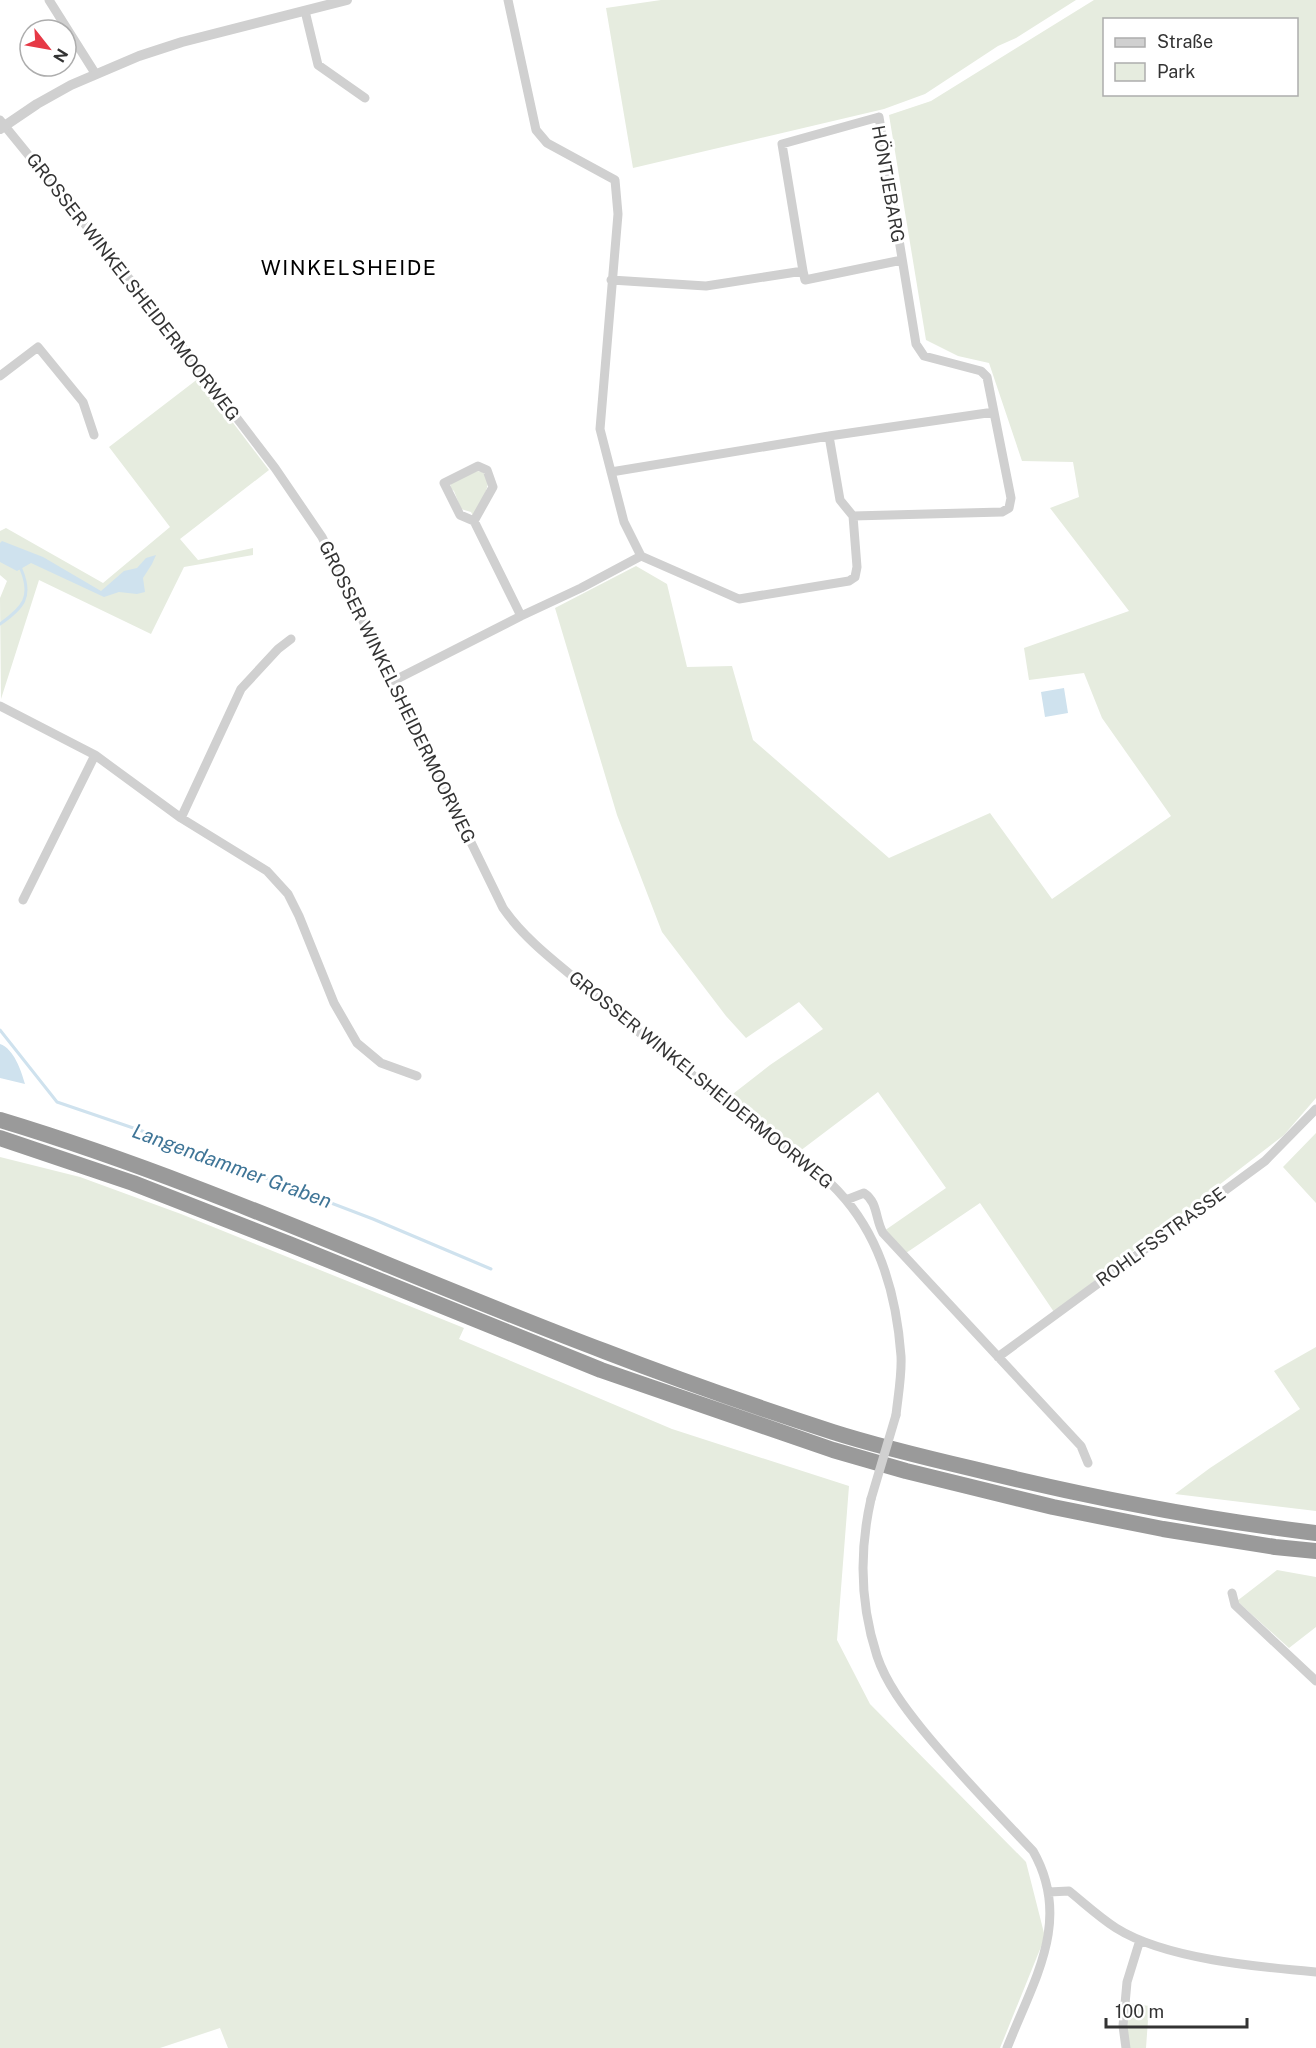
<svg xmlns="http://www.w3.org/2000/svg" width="1316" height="2048" font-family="'Public Sans',sans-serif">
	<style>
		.green { fill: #e6ecdf; fill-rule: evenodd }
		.water { fill: #cfe2ee }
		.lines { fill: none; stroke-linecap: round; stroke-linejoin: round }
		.stream { stroke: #cfe2ee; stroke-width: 3 }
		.minor { stroke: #d0d0d0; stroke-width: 9 }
		.tertiary { stroke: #d0d0d0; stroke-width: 10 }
		.motorway { stroke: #9a9a9a; stroke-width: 16 }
		.minor-bridge { stroke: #d0d0d0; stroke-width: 9 }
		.labels { text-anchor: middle; stroke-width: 6; stroke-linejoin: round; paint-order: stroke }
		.street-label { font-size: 18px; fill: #333; stroke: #fff }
		.water-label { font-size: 20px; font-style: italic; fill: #3f7597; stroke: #fff }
		.quarter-label { font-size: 21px; letter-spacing: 1.5px; fill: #000; stroke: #fff }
	</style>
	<rect width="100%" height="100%" fill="#fff"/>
	<path class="green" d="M661 0H1076L1016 38 998 46 925 94 884 109 633 168 606 8Z
		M1094 0H1316V1098L1284 1135 1054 1312 980 1203 906 1253 884 1231 946 1188 878 1092 800 1151 729 1097 770 1065 823 1029 799 1002 746 1038 726 1016 662 932 617 815 555 608 636 566 667 584 687 667 732 666 753 740 889 858 990 813 1052 899 1171 816 1102 718 1084 673 1029 680 1024 648 1129 611 1050 508 1079 497 1073 462 1022 461 989 363 958 356 926 340 889 115 931 101ZM1104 20H1296V94H1104Z
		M199 378 269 470 180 539 198 560 253 548V555L184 567 151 634 39 580 1 699 0 598 7 581 0 575V531L6 528 103 583 170 527 109 447Z
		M477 471C501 474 479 504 473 516L471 512 461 509 454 491 450 488 451 483Z
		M1316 1133V1203L1283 1167Z
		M0 1157 80 1177 181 1214 464 1328 459 1339 672 1429 849 1486 837 1640 870 1704 1026 1862 1045 1937 1000 2048H228L220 2028 160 2048H0Z
		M1316 1347V1511L1175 1494 1210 1468 1300 1409 1274 1371Z
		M1277 1570 1316 1577V1627L1289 1648 1237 1601Z
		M1128 2003 1149 2006 1146 2048H1129L1127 2020Z"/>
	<path class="water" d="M2 541 43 557 101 591 124 571 137 568 146 558 156 555 152 564 143 578 145 592 137 594 119 592 104 597 31 563 17 571 0 562V543Z
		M1064 688 1068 713 1045 717 1041 692Z
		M0 1044C14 1049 21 1070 25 1084L0 1078Z"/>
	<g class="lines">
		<path class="stream" d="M0 624C23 608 33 597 21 569
			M0 1030 57 1102 145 1132 373 1219 491 1269"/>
		<path class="minor" d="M49 0 95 73
			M305 11 318 65 365 98
			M0 120 145 298 275 468 322 537 503 908C525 940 558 964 588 989 634 1029 681 1067 730 1104 768 1134 814 1162 846 1200 882 1243 897 1301 901 1356 902 1375 898 1396 896 1415
			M611 280 706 286 803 271 805 280 902 260
			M0 376 38 347 83 402 94 435
			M829 436 840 500 853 516
			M611 472 829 436 994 412
			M474 521 460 515 444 483 478 466 487 470 493 487 474 521 521 616
			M641 556 739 599 849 581 855 577 857 567 853 516 1002 512 1009 508 1011 498 987 377 981 371 924 356 916 344 879 117 782 144 803 271
			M393 681 521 616 581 588 641 556 624 522 600 429 618 214 615 180 547 143 536 130 508 0
			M0 706 95 755 181 818 267 871 288 894 299 916 334 1003 357 1043 381 1063 417 1076
			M181 818 241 689 278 649 291 639
			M23 900 95 755
			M846 1200 864 1193C878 1202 875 1219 883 1233L1081 1446 1088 1463
			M998 1357 1265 1161 1316 1109
			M871 1499C859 1552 860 1604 877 1656 886 1683 905 1708 922 1729 957 1772 995 1811 1033 1851 1073 1921 1033 1981 1007 2048
			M1232 1593 1235 1605 1316 1681
			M1049 1892 1069 1891C1084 1903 1099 1917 1116 1928 1165 1959 1258 1967 1316 1972
			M1126 2048 1123 2026 1127 1982 1140 1940"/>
		<path class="tertiary" d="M0 129 37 104 71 85 139 56 182 42 347 0"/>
		<path class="motorway" d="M0 1120C206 1182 402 1275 604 1351 679 1380 756 1407 833 1432 880 1447 927 1458 974 1469 1087 1497 1201 1519 1316 1533
			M0 1138 133 1183 289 1244 601 1370 833 1450 906 1471 1053 1507 1163 1529 1275 1547 1316 1551"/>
		<path class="minor-bridge" d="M871 1499 896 1415"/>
	</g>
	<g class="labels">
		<g class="street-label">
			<text transform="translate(888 184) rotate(80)" y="6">HÖNTJEBARG</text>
			<text transform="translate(133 287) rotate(52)" y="6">GROSSER WINKELSHEIDERMOORWEG</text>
			<text transform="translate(397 692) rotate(64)" y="6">GROSSER WINKELSHEIDERMOORWEG</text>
			<text transform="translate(701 1080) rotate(39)" y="6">GROSSER WINKELSHEIDERMOORWEG</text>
			<text transform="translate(1161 1237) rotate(-36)" y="6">ROHLFSSTRASSE</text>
		</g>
		<g class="water-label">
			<text transform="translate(232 1166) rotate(20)" y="7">Langendammer Graben</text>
		</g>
		<g class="quarter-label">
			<text x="349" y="275">WINKELSHEIDE</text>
		</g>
	</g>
	<rect x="1103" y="18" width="195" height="78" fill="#ffffff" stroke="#adadad" stroke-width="1.5"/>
	<rect x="1115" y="38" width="30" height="9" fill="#d0d0d0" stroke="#adadad" stroke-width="1.5"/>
	<text x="1157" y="48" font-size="18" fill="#333333">Straße</text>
	<rect x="1115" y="63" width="30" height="18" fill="#e6ecdf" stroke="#adadad" stroke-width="1.5"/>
	<text x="1157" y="78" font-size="18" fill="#333333">Park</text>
	<g transform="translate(48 48) rotate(121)"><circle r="28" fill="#ffffff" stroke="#adadad" stroke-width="1.5"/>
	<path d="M0-4.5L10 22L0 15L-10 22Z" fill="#e63946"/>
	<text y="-9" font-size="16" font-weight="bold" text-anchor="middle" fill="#333333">N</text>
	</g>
	<path d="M1106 2018v9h141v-9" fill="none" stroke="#333333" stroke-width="3"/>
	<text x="1115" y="2018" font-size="18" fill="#333333" stroke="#ffffff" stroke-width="4.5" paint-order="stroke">100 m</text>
</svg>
